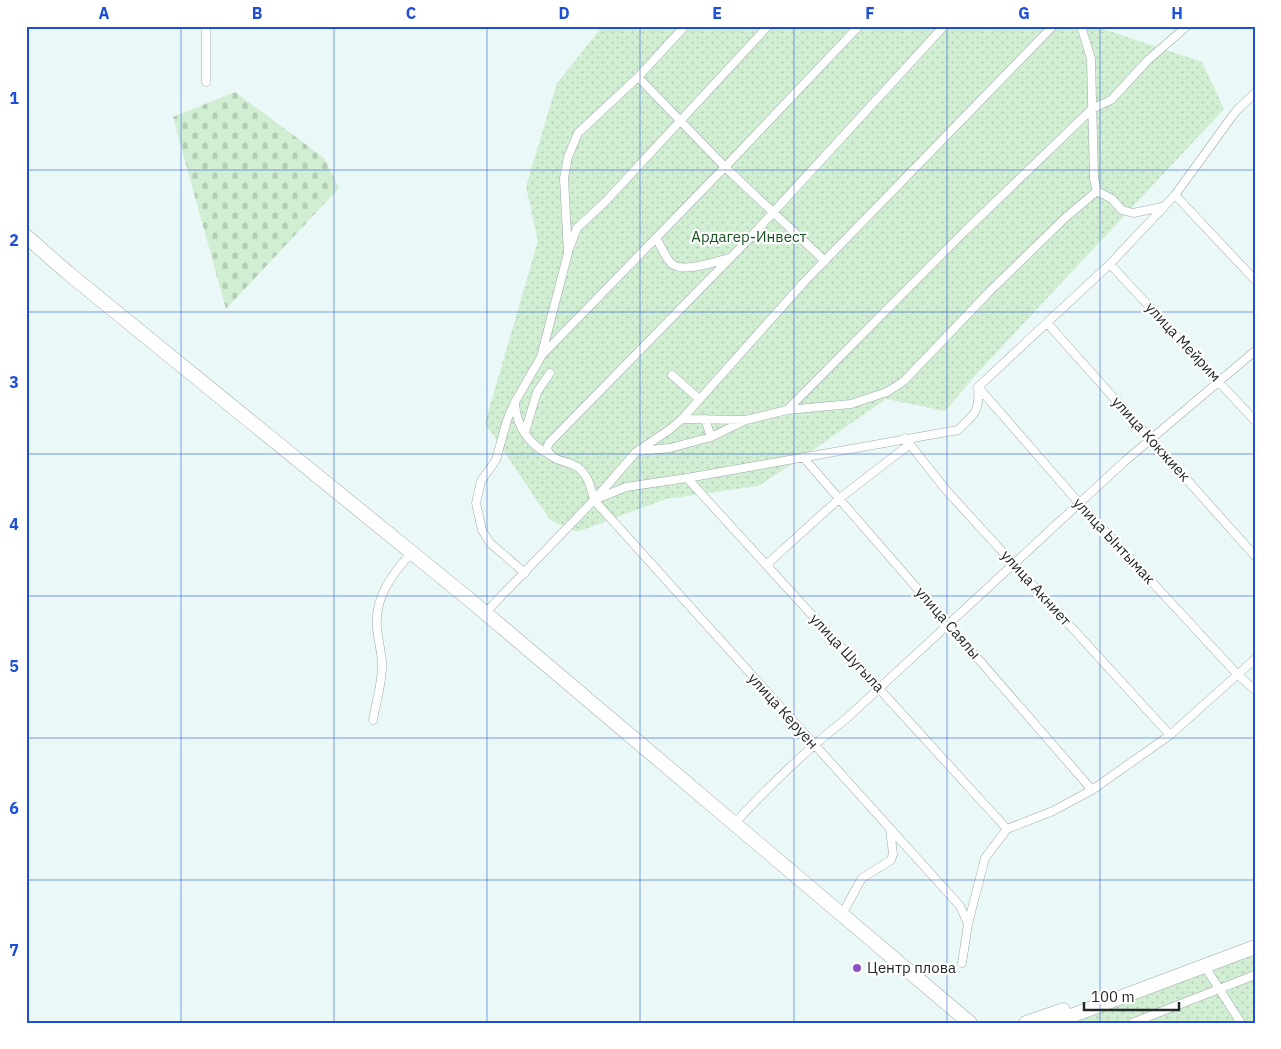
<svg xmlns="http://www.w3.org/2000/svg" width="1281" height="1049" font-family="'IBM Plex Sans',sans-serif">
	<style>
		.green { fill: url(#green-dots) }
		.cemetery { fill: url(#cemetery-stones) }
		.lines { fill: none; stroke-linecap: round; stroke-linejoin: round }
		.street-casing { stroke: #9dabaa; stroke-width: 9 }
		.highway-casing { stroke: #9dabaa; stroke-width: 15 }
		.street { stroke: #fff; stroke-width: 8 }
		.highway { stroke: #fff; stroke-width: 14 }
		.grid { fill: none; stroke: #1d4ed8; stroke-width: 1; stroke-opacity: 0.55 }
		.poi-dot { fill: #8e50c7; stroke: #fff; stroke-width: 2 }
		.labels { text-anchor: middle; stroke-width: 4.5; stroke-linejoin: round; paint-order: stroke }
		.park-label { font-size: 15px; fill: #17521f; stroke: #fff }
		.street-label { font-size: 15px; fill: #232828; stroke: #fff }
		.poi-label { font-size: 15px; fill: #232828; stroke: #fff; text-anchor: start }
		.neatline { fill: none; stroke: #1d4ed8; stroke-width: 2 }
		.grid-label { font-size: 16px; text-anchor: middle; font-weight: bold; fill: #1d4ed8 }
	</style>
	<defs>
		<pattern id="green-dots" width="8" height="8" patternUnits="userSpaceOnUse" patternTransform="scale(1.25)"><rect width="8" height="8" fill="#d1eed2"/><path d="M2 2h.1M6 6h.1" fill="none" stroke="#b3ccb4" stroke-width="1.8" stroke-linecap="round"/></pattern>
		<pattern id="cemetery-stones" width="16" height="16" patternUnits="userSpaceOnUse" patternTransform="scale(1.25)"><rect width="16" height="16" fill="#d1eed2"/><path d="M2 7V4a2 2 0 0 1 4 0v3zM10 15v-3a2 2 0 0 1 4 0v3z" fill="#b3ccb4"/></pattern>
	</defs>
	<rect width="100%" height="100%" fill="#eaf8f7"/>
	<path class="green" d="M603 26H1094L1202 62 1224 109 981 369 945 411 886 399 803 457 758 486 666 499 577 532 550 520 485 423 538 241 526 187 557 83Z
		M1255 953V1023H1065Z"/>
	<path class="cemetery" d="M235 92 324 158 339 188 226 309 173 117Z"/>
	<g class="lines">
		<defs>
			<path id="street" d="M206 26V82
				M944 26 745 243 549 443 547 448C551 463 569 460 579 468 589 477 591 488 594 500L960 906 968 924
				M1081 26 1091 59 1094 179 1097 191
				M638 77 725 167 825 261
				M1175 195 1255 280
				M656 238C661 246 665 257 671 263 681 274 716 262 729 258
				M569 249 577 228 606 201 768 26
				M1110 264 1255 421
				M1047 323 1255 556
				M542 353 568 253 564 178 568 157 578 133 638 77 685 26
				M672 375 699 399
				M978 387 1079 503 1237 674 1255 690
				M515 404C517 428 530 445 550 455
				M787 410 964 232 1092 109 1111 100 1148 60 1187 26
				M682 419 746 420 787 410 851 404 887 392 904 381 989 292 1065 218 1097 191 1112 199 1122 210 1133 213 1162 207
				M525 432 537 392 550 373
				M711 437 744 421
				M905 438 946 490 1170 735
				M638 451 670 448 711 437 705 419
				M803 457 1092 790
				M687 478 1007 829
				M595 499 636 452 669 430 682 419 805 281 1053 26
				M766 565 840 498 910 444
				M525 573 490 543 482 530 476 503 481 481 496 460 507 420 515 402 542 355 725 167 859 26
				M485 613 594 500 626 487 687 478 958 430C975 414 980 411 978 387L1110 264 1175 195 1236 111 1255 93
				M373 720C376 701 383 682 382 662 381 650 378 639 377 628 374 597 393 573 412 552
				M734 824C769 786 806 750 847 718L1125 461 1255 351
				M841 916 862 878 891 860 893 854 890 829
				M962 963 968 924 985 858 1007 829 1053 811 1092 790 1170 735 1255 659
				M1204 965 1241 1023
				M1132 1023 1255 975"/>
			<path id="highway" d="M26 236 68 273 470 600 970 1023
				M1026 1023 1063 1010
				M1052 1023 1255 947"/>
		</defs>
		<use href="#street" class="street-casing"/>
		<use href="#highway" class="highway-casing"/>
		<use href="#street" class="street"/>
		<use href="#highway" class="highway"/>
	</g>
	<path class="grid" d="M181 26V1023M334 26V1023M487 26V1023M640 26V1023M794 26V1023M947 26V1023M1100 26V1023M26 170H1255M26 312H1255M26 454H1255M26 596H1255M26 738H1255M26 880H1255"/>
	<circle class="poi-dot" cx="857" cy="968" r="5"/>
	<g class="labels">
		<g class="park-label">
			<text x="749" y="242">Ардагер-Инвест</text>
		</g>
		<g class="street-label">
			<text transform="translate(1183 342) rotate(47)" y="5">улица Мейрим</text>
			<text transform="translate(1151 439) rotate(48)" y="5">улица Кокжиек</text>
			<text transform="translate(1114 541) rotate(47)" y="5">улица Ынтымак</text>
			<text transform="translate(1036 588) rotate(48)" y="5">улица Акниет</text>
			<text transform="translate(948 623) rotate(49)" y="5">улица Саялы</text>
			<text transform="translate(847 653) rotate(47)" y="5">улица Шугыла</text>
			<text transform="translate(783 711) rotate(48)" y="5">улица Керуен</text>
		</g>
		<g class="poi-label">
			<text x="867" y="973">Центр плова</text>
		</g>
	</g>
	<rect width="1281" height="1049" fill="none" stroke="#ffffff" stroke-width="55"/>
	<path d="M1084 1002v8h95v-8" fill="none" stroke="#232828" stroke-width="2.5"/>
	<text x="1091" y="1002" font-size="15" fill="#232828" stroke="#ffffff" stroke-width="4" paint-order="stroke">100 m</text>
	<rect x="28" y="28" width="1226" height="994" class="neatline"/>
	<g class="grid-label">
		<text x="104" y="19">A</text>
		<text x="257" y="19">B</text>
		<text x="411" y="19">C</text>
		<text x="564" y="19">D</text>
		<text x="717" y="19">E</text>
		<text x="870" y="19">F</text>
		<text x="1024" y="19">G</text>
		<text x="1177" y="19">H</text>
		<text x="14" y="104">1</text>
		<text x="14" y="246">2</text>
		<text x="14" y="388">3</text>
		<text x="14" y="530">4</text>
		<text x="14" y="672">5</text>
		<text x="14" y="814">6</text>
		<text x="14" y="956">7</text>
	</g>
</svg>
